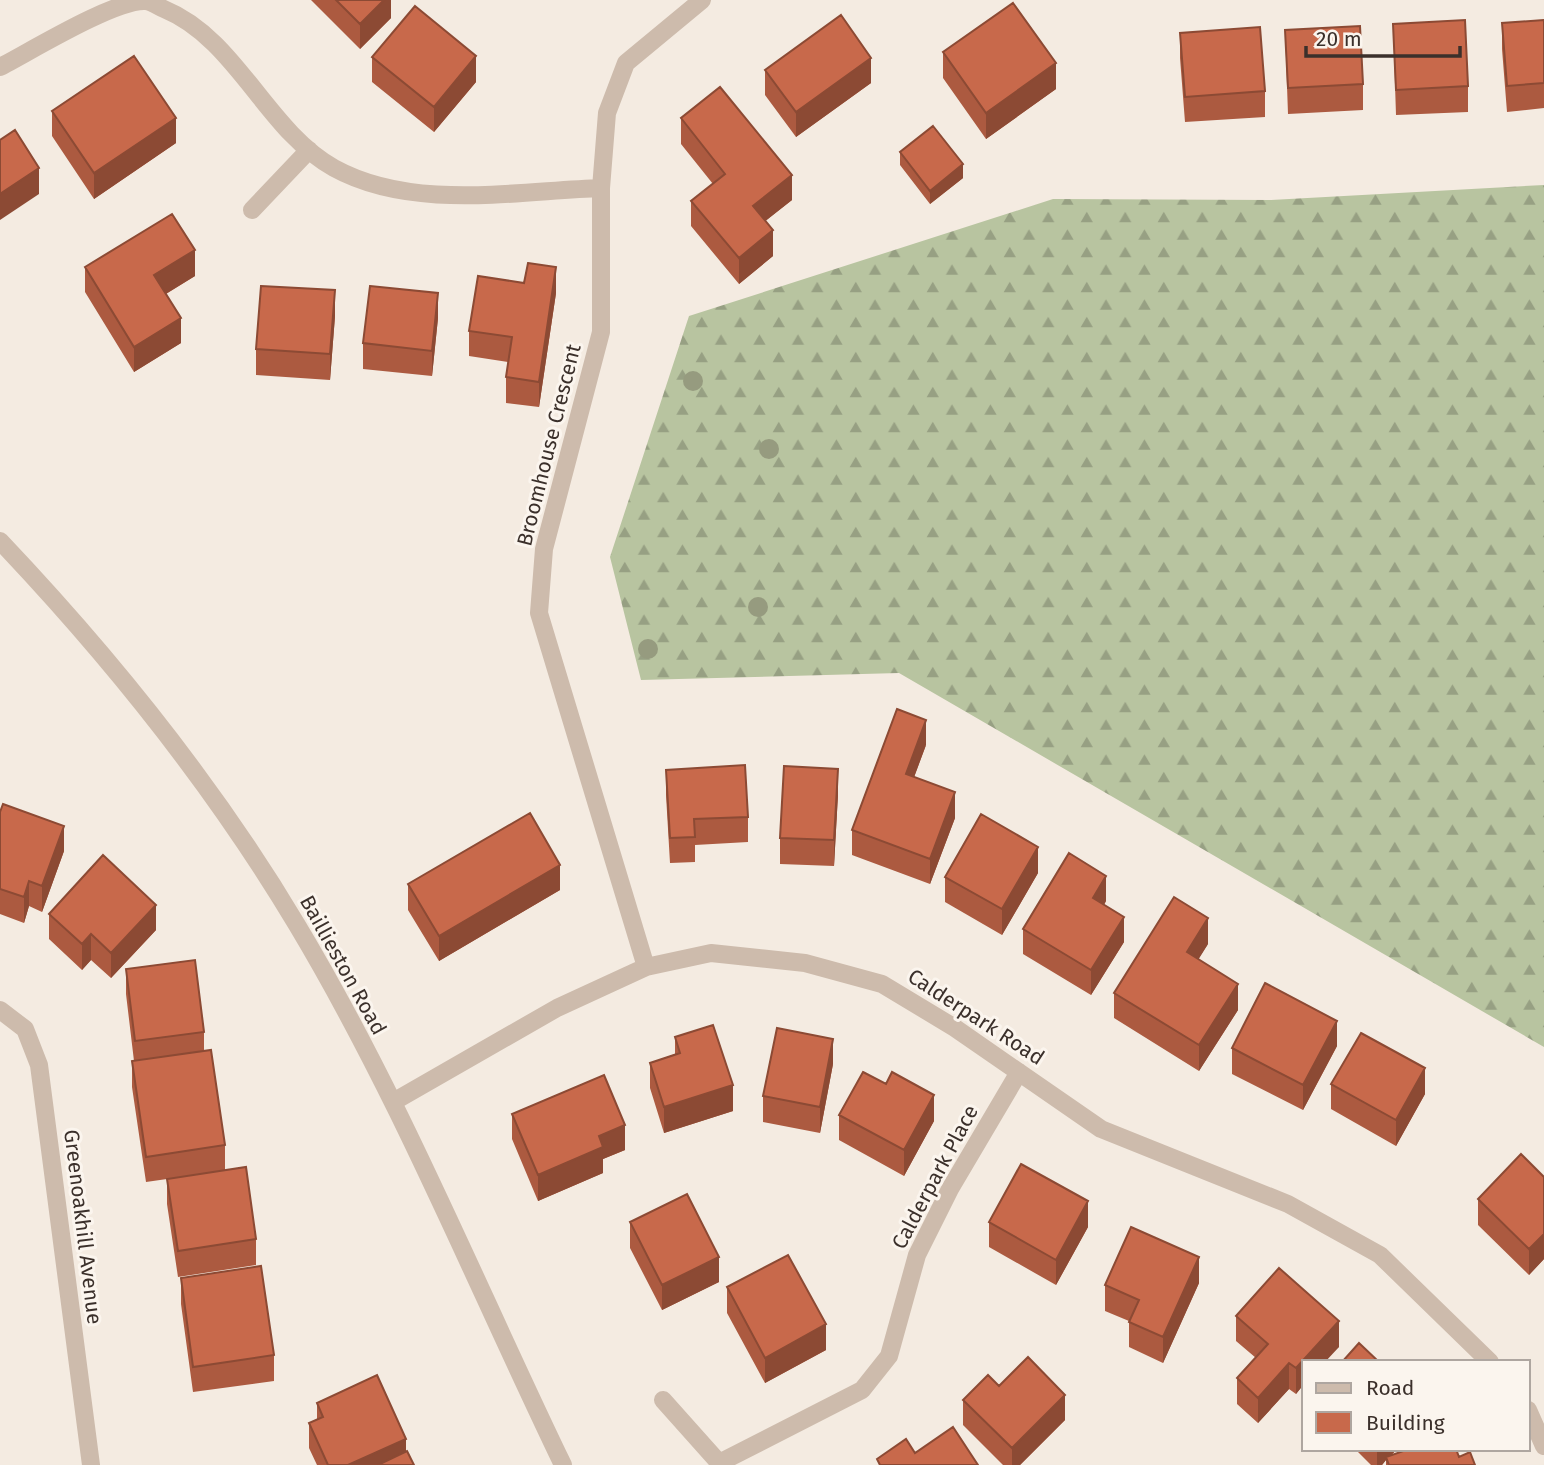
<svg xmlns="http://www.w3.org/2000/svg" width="1544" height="1465" font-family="'Fira Sans',sans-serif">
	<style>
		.forest { fill: url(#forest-firs) }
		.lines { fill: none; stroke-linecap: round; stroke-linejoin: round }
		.minor { stroke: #cdbbac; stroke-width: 18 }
		.tree { fill: #969b7f }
		.wall { fill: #ac5a40 }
		.shaded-wall { fill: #8c4a34 }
		.building { fill: #c8694b; stroke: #8c4a34; stroke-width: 2 }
		.labels { text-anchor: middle; stroke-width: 6; stroke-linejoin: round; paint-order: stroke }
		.street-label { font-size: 21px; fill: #3b302b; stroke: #fbf5ee }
	</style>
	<defs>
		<pattern id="forest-firs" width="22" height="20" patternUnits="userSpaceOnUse" patternTransform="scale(1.75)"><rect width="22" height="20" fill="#b8c4a0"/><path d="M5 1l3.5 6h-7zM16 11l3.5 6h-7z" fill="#97a083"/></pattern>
	</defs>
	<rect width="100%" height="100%" fill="#f4ebe1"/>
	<path class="forest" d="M1544 185V1047L899 673 641 680 610 557 689 316 1053 199 1271 200Z"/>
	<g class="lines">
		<path class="minor" d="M0 67C31 51 114 0 145 1 151 1 159 7 164 9 237 39 266 130 334 168 412 211 516 191 601 188
			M252 210 309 150
			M0 541C111 658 214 786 297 925 400 1097 476 1285 563 1465
			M646 967 539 613 544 549 601 332V188L607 113 626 63 702 0
			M0 1010 25 1029 39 1065 91 1465
			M393 1102 557 1008 646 967 711 953 805 963 882 984 955 1028 1101 1129 1288 1204 1380 1255 1490 1362
			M663 1400 721 1465
			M1528 1410 1544 1446
			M721 1462 862 1390 889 1356 917 1255 950 1189 1019 1072"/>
	</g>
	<g class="tree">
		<circle cx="693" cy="381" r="10"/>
		<circle cx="769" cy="449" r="10"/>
		<circle cx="758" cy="607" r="10"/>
		<circle cx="648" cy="649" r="10"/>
	</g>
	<path class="wall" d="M311 0H391V18L360 49Z
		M1544 20V108L1507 112 1502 49V23Z
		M1393 24 1468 86V112L1396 115Z
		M1285 30 1363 84V110L1288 114Z
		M1180 33 1265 91V117L1185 122 1180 58Z
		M943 52 1056 89 986 139 943 78Z
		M372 57 476 82 434 132 372 82Z
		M765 70 871 83 796 137 765 95Z
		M52 111 176 143 94 199 52 136Z
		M681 118 792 200 765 221 773 256 739 284 691 226V201L713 184 681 144Z
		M900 152 963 178 930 204 900 165Z
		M85 267 195 276 166 294 181 343 134 372 85 292Z
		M556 293 539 407 506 403V377L508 362 469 356V331Z
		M335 316 330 380 256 375V349Z
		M438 318 432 376 363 369V343Z
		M926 745 914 777 955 818 930 884 852 855V830Z
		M666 770 748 817V842L695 845V862L670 863 666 795Z
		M838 794 834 866 780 864V838Z
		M0 812 64 851 42 912 29 906 24 923 0 914Z
		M1038 873 1002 935 945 902V877Z
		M408 884 560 890 439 961 408 910Z
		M1106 901 1104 905 1124 942 1091 995 1023 954V929Z
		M49 914 156 930 111 978 91 960 82 970 49 939Z
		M1208 944 1198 959 1238 1010 1199 1071 1114 1018V993Z
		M126 969 204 1032V1051L225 1145V1170L256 1239V1265L178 1277 167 1204V1179L146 1182 132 1087V1061H134L126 994Z
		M675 1037 733 1111 664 1133 650 1088V1063L675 1054Z
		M1337 1046 1303 1110 1232 1074V1048Z
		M833 1064 820 1133 763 1122V1096Z
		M886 1084 934 1121 904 1176 839 1140V1115Z
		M1331 1084 1425 1094 1396 1146 1331 1109Z
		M512 1114 625 1150 603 1159V1173L538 1201 512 1139Z
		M1544 1177V1259L1529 1275 1478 1225V1199Z
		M630 1222 719 1282 662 1310 630 1248Z
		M989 1222 1088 1227 1056 1285 989 1247Z
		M181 1278 274 1355V1381L193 1392 181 1304Z
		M1199 1283 1163 1363 1129 1347V1321L1105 1311V1285Z
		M727 1287 826 1350 765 1383 727 1313Z
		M1236 1316 1339 1347 1304 1362V1384L1296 1394 1289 1389 1258 1423 1237 1404V1378L1256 1358 1236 1341Z
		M999 1386 1065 1420 1020 1465H1003L963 1425V1400Z
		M317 1403 406 1452 414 1465H317L309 1448V1423L317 1420Z
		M1355 1449H1397L1391 1456 1459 1457 1475 1465H1386V1460L1382 1465H1371Z"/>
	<path class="shaded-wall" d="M381 0H391V18L360 49V24Z
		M476 56V82L434 132V107Z
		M871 58V83L796 137V112Z
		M1056 63V89L986 139V113Z
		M176 118V143L94 199V173Z
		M963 164V178L930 204V191Z
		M39 168V194L0 220V194Z
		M792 175V200L753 231V206Z
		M773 230V256L739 284V258Z
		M195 250V276L154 301V275Z
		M556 267V293L539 407V382Z
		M335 290V316L330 380V354Z
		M438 293V318L432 376V351Z
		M181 318V343L134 372V347Z
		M926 720V745L906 799V774Z
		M838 769V794L834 866V840Z
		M955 792V818L930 884V859Z
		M64 826V851L42 912V886Z
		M1038 847V873L1002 935V909Z
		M560 865V890L439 961V936Z
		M1106 876V901L1093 923V898Z
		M29 881V906L24 923V897Z
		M156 905V930L111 978V953Z
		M1124 917V942L1091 995V970Z
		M1208 918V944L1187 978V952Z
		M91 934V960L82 970V944Z
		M1238 984V1010L1199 1071V1045Z
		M1337 1021V1046L1303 1110V1085Z
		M833 1039V1064L820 1133V1107Z
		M1425 1068V1094L1396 1146V1120Z
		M733 1085V1111L664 1133V1107Z
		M934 1095V1121L904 1176V1150Z
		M625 1125V1150L603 1159V1173L538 1201V1175L599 1136Z
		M1088 1201V1227L1056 1285V1260Z
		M1544 1234V1259L1529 1275V1249Z
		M719 1257V1282L662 1310V1285Z
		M1199 1257V1283L1163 1363V1337Z
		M1339 1321V1347L1325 1362H1304V1384L1296 1394V1368Z
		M826 1324V1350L765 1383V1358Z
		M1289 1363V1389L1258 1423V1398Z
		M1065 1395V1420L1020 1465H1012V1448Z
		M406 1439V1465H348Z
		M1377 1449H1397L1387 1459 1386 1457V1460L1382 1465H1377Z"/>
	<path class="building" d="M336 0H384L360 24Z
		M1013 3 1056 63 986 113 943 52Z
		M415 6 476 56 434 107 372 57Z
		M841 15 871 58 796 112 765 70Z
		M1465 20 1468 86 1396 90 1393 24Z
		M1544 20V83L1507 86 1502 23Z
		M1360 26 1363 84 1288 88 1285 30Z
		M1260 27 1265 91 1185 97 1180 33Z
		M134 56 176 118 94 173 52 111Z
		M720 87 792 175 753 206 773 230 739 258 691 201 725 174 681 118Z
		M933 126 963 164 930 191 900 152Z
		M15 130 39 168 0 194V140Z
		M172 214 195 250 154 275 181 318 134 347 85 267Z
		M528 263 556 267 539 382 506 377 512 337 469 331 478 276 524 283Z
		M261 286 335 290 330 354 256 349Z
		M370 286 438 293 432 351 363 343Z
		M897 709 926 720 906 774 955 792 930 859 852 830Z
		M745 765 748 817 694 819 695 837 670 838 666 770Z
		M784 766 838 769 834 840 780 838Z
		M3 804 64 826 42 886 29 881 24 897 0 889V812Z
		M530 813 560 865 439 936 408 884Z
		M981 814 1038 847 1002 909 945 877Z
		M1069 853 1106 876 1093 898 1124 917 1091 970 1023 929Z
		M103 855 156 905 111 953 91 934 82 944 49 914Z
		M1174 897 1208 918 1187 952 1238 984 1199 1045 1114 993Z
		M195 960 204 1032 135 1041 126 969Z
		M1265 983 1337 1021 1303 1085 1232 1048Z
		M713 1025 733 1085 664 1107 650 1063 680 1053 675 1037Z
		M777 1028 833 1039 820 1107 763 1096Z
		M1361 1033 1425 1068 1396 1120 1331 1084Z
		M211 1050 225 1145 146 1157 132 1061Z
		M863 1072 886 1084 892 1072 934 1095 904 1150 839 1115Z
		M604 1075 625 1125 599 1136 603 1147 538 1175 512 1114Z
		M1521 1154 1544 1177V1234L1529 1249 1478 1199Z
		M1021 1164 1088 1201 1056 1260 989 1222Z
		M246 1167 256 1239 178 1251 167 1179Z
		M687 1194 719 1257 662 1285 630 1222Z
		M1131 1227 1199 1257 1163 1337 1129 1322 1139 1300 1105 1285Z
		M788 1255 826 1324 765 1358 727 1287Z
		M261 1266 274 1355 193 1367 181 1278Z
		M1279 1268 1339 1321 1296 1368 1289 1363 1258 1398 1237 1378 1268 1344 1236 1316Z
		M1359 1343 1379 1362H1342Z
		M1028 1357 1065 1395 1012 1448 963 1400 988 1375 999 1386Z
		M377 1375 406 1439 348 1465H328L309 1423 323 1417 317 1403Z
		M953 1427 978 1465H880L877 1459 906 1439 915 1453Z
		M1409 1449H1456L1459 1457 1470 1452 1475 1465H1389L1386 1457Z
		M407 1451 414 1465H378Z"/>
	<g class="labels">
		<g class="street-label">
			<text transform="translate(549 445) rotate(-76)" y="7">Broomhouse Crescent</text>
			<text transform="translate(343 965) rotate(61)" y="7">Baillieston Road</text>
			<text transform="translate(976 1017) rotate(33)" y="7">Calderpark Road</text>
			<text transform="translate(935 1177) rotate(-62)" y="7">Calderpark Place</text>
			<text transform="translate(83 1227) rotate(83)" y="7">Greenoakhill Avenue</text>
		</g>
	</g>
	<rect x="1302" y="1360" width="228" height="91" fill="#fbf5ee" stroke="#aea6a0" stroke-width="2"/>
	<rect x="1316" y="1383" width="35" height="10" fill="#cdbbac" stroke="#aea6a0" stroke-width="2"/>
	<text x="1366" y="1395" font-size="21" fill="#3b302b">Road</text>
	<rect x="1316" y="1412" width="35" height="21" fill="#c8694b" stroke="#aea6a0" stroke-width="2"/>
	<text x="1366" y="1430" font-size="21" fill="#3b302b">Building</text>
	<path d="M1306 46v10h154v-10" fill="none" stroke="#3b302b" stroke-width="3.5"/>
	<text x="1316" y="46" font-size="21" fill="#3b302b" stroke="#fbf5ee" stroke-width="5" paint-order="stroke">20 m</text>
</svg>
